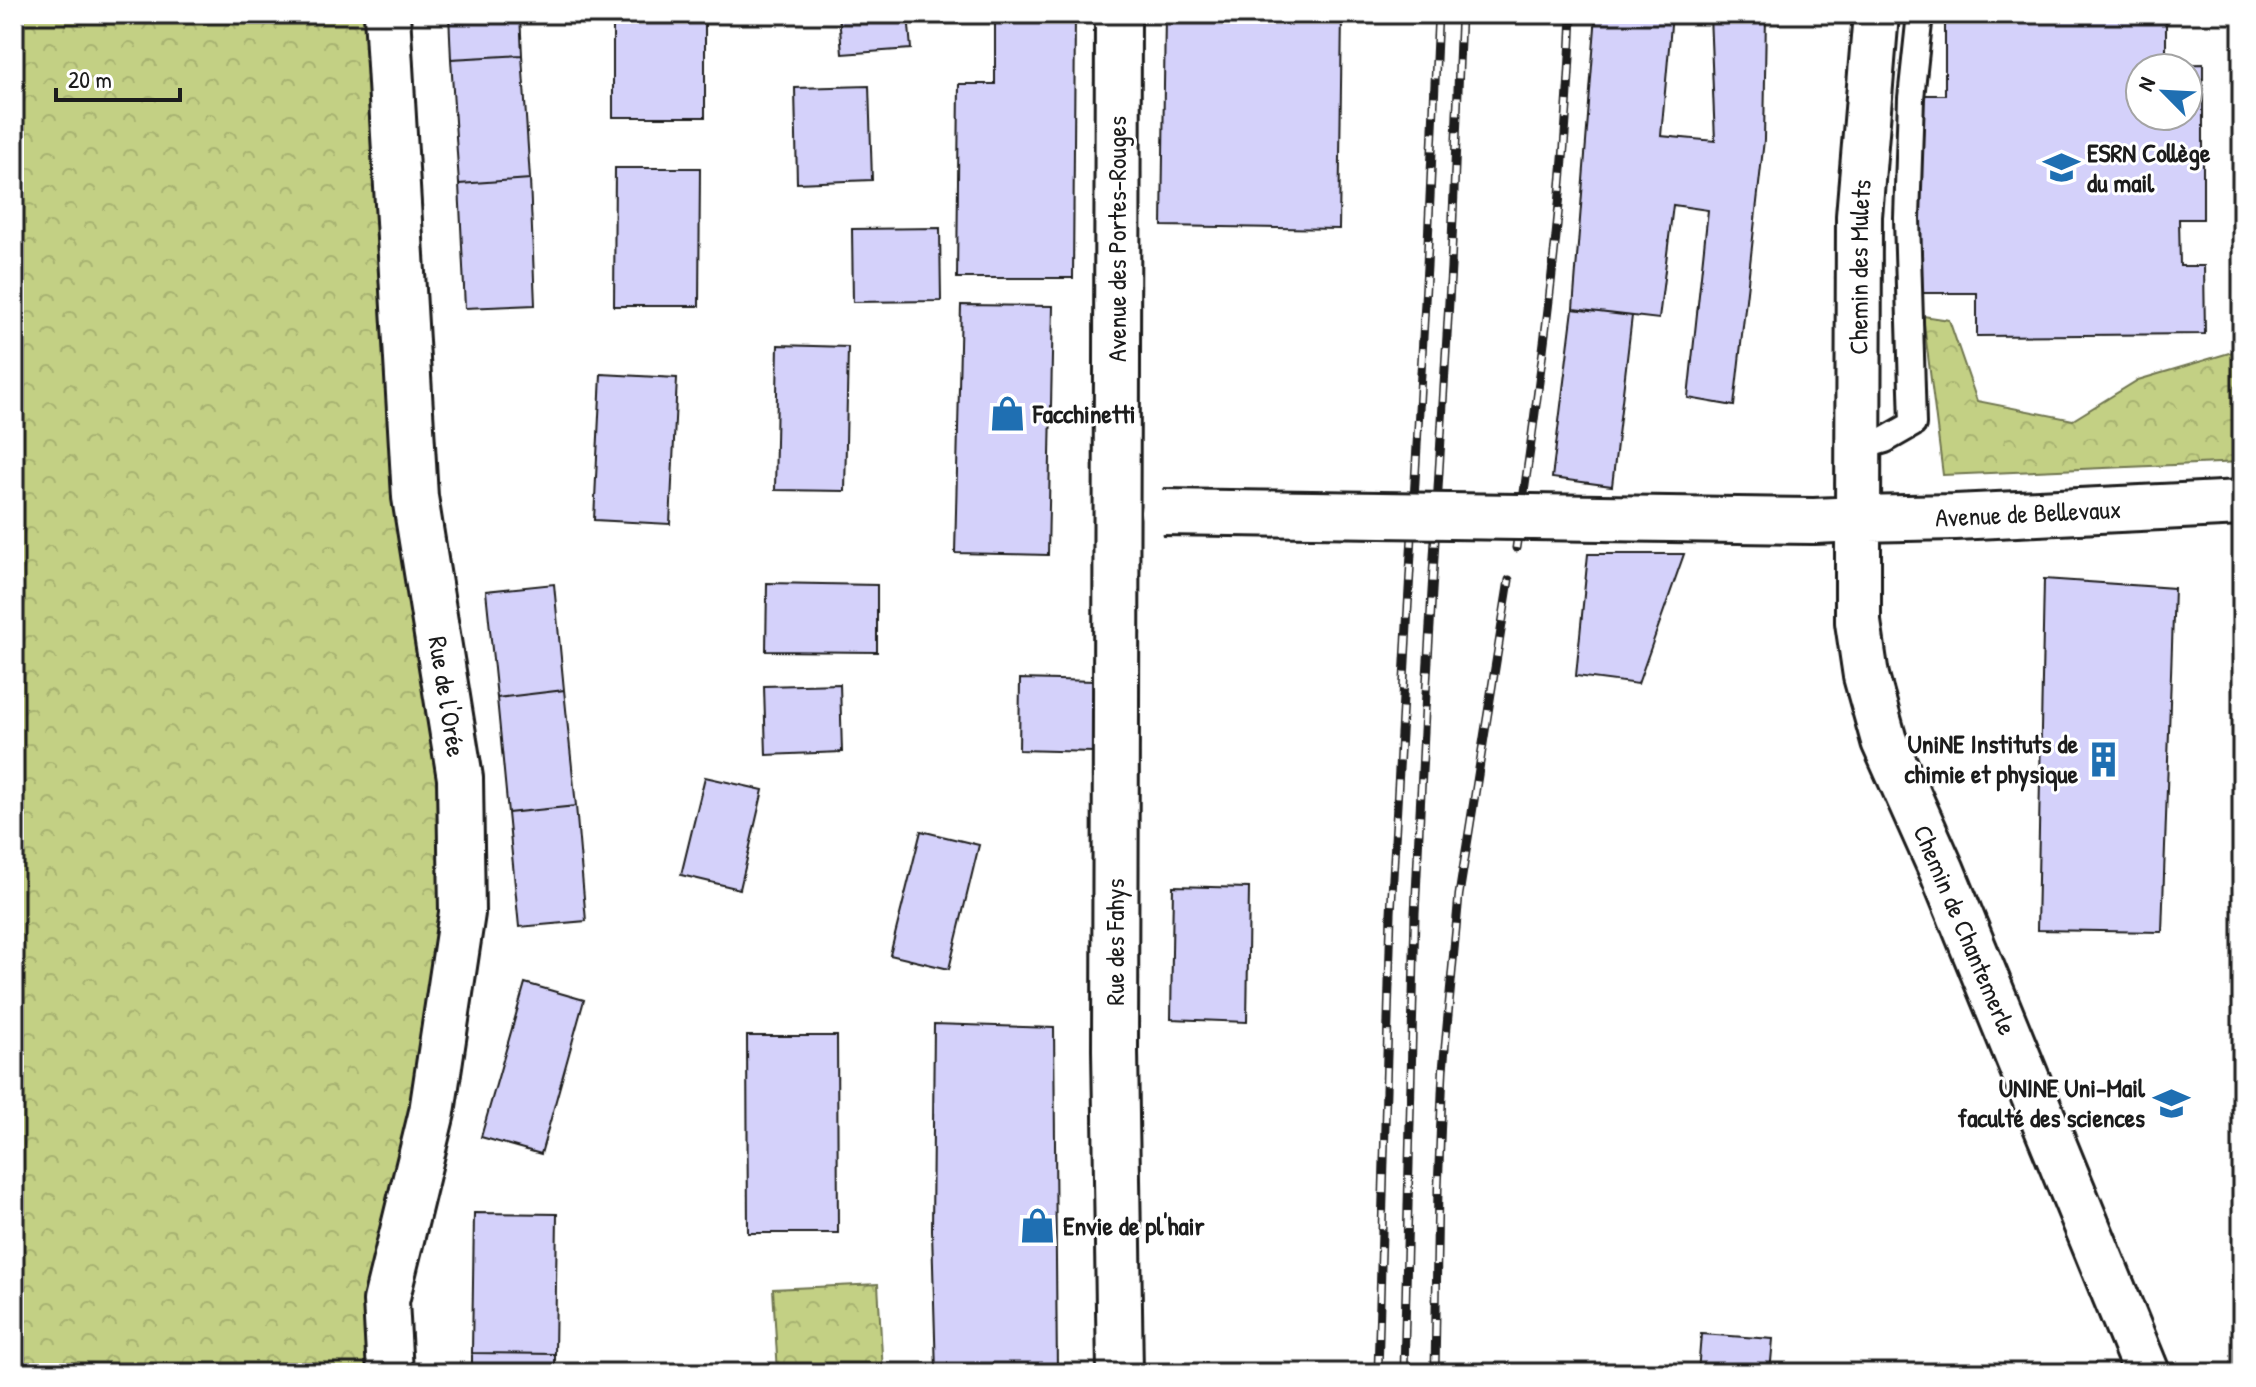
<svg xmlns="http://www.w3.org/2000/svg" width="2256" height="1387" font-family="'Patrick Hand',sans-serif">
	<style>
		.forest { fill: url(#forest-crowns); stroke: #707650; stroke-width: 2 }
		.building { fill: #d4d1fa; stroke: #1c1c1c; stroke-width: 2; fill-rule: evenodd }
		.lines { fill: none; stroke-linecap: round; stroke-linejoin: round }
		.service-casing { stroke: #1c1c1c; stroke-width: 30 }
		.minor-casing { stroke: #1c1c1c; stroke-width: 50 }
		.tertiary-casing { stroke: #1c1c1c; stroke-width: 50 }
		.secondary-casing { stroke: #1c1c1c; stroke-width: 50 }
		.service { stroke: #fff; stroke-width: 24 }
		.minor { stroke: #fff; stroke-width: 44 }
		.tertiary { stroke: #fff; stroke-width: 44 }
		.secondary { stroke: #fff; stroke-width: 44 }
		.rail-casing { stroke: #1c1c1c; stroke-width: 9 }
		.rail { stroke: #fff; stroke-width: 6; stroke-dasharray: 18; stroke-linecap: butt }
		.tertiary-bridge-casing { stroke: #1c1c1c; stroke-width: 50; stroke-linecap: butt }
		.tertiary-bridge { stroke: #fff; stroke-width: 44 }
		.labels { text-anchor: middle; stroke-width: 6; stroke-linejoin: round; paint-order: stroke }
		.poi-label { font-size: 26px; font-weight: bold; fill: #1c1c1c; stroke: #fff; text-anchor: start }
		.street-label { font-size: 26px; fill: #1c1c1c; stroke: #fff }
	</style>
	<defs>
		<pattern id="forest-crowns" width="20" height="18" patternUnits="userSpaceOnUse" patternTransform="scale(2)"><rect width="20" height="18" fill="#c3d084"/><path d="M2 6a3 3 0 1 1 6 0M12 15a3 3 0 1 1 6 0" fill="none" stroke="#a7b271"/></pattern>
	</defs>
	<rect width="100%" height="100%" fill="#fff"/>
	<filter id="ink" filterUnits="userSpaceOnUse"><feTurbulence type="fractalNoise" baseFrequency=".0125" numOctaves="2"/><feDisplacementMap in="SourceGraphic" scale="16" xChannelSelector="R" yChannelSelector="G"/><feConvolveMatrix kernelMatrix="1 2 1 2 8 2 1 2 1" color-interpolation-filters="sRGB"/></filter>
	<g filter="url(#ink)">
		<path class="forest" d="M14 14H387L460 778 390 1373H14Z
			M2242 14V462L1943 475 1923 316 1949 320 1977 401 2073 420 2138 380 2236 351 2237 170Z
			M878 1284 883 1373H778L773 1289Z"/>
		<path class="building" d="M449 14H520L522 55 451 59Z
			M613 14H705V117H613Z
			M839 14H908L911 49 842 54Z
			M995 14H1075L1073 278H957L959 84H995Z
			M1165 14H1342L1339 229 1162 226Z
			M1596 14H1672L1661 136 1715 141 1710 14H1766L1764 140 1734 406 1688 398 1708 210 1673 205 1659 319 1573 309Z
			M2076 14H2166V65L2203 64V219H2179L2180 266H2204L2205 334 1977 336V293H1920L1919 95H1945V19L2076 18ZM2140 68H2188V116H2140Z
			M522 55 530 179 459 184 451 59Z
			M869 86 872 180 797 183 795 88Z
			M615 168H700L699 306H614Z
			M530 179 535 305 465 308 459 184Z
			M940 228 941 301 853 302 852 229Z
			M961 305 1053 306 1048 555 955 553Z
			M1573 309 1632 316 1612 486 1552 478Z
			M778 345 848 347 845 491 775 490Z
			M601 374 677 378 670 524 594 520Z
			M1588 554H1684L1638 684 1576 676Z
			M2044 579 2174 588 2162 932 2037 930Z
			M767 583 877 585V652L766 651Z
			M554 584 564 690 497 698 486 591Z
			M1020 679 1095 681 1093 752 1019 750Z
			M840 684 842 752 766 755 764 686Z
			M564 690 576 806 508 813 497 698Z
			M705 777 763 790 740 889 681 875Z
			M576 806 586 921 519 927 508 813Z
			M921 831 979 845 949 969 890 955Z
			M1173 886 1249 888 1247 1022 1171 1019Z
			M525 983 584 1000 541 1154 481 1137Z
			M934 1024 1054 1028 1057 1373H936L932 1230Z
			M747 1036H837L838 1233H748Z
			M2242 1126V1212L2238 1204 2235 1153Z
			M474 1213 557 1214 555 1354 472 1353Z
			M1701 1334 1773 1339 1770 1373H1698Z
			M472 1353 555 1354V1373H472Z"/>
		<g class="lines">
			<defs>
				<path id="service" d="M1858 448 1885 440 1913 424 1907 218 1911 98 1920 14"/>
				<g id="minor">
					<path id="s1" d="M387 14 415 497 460 778 462 913 432 1112 386 1301 390 1373"/>
					<path id="s2" d="M2147 1373 1942 871 1884 741 1866 676 1858 622V519L1955 517 2242 503"/>
				</g>
				<g id="tertiary">
					<path id="s3" d="M1814 521 1858 519 1859 216 1876 14"/>
				</g>
				<path id="secondary" d="M1118 14 1115 1050 1120 1373"/>
			</defs>
			<use href="#service" class="service-casing"/>
			<use href="#minor" class="minor-casing"/>
			<use href="#tertiary" class="tertiary-casing"/>
			<use href="#secondary" class="secondary-casing"/>
			<use href="#service" class="service"/>
			<use href="#minor" class="minor"/>
			<use href="#tertiary" class="tertiary"/>
			<use href="#secondary" class="secondary"/>
			<defs>
				<path id="rail" d="M1516 548C1542 371 1565 193 1572 14
					M1378 1373 1391 913 1427 266 1438 14
					M1404 1373 1415 914 1425 711 1451 267 1461 14
					M1435 1373 1438 1189 1443 1070 1459 895 1509 580"/>
			</defs>
			<use href="#rail" class="rail-casing"/>
			<use href="#rail" class="rail"/>
			<defs>
				<path id="tertiary-bridge" d="M1163 512 1814 521"/>
			</defs>
			<use href="#tertiary-bridge" class="tertiary-bridge-casing"/>
			<use href="#tertiary-bridge" class="tertiary-bridge"/>
		</g>
	</g>
	<defs>
		<symbol id="school-bare" viewBox="-9 -9 18 18"><path d="M0-5L7-2L0 1L-7-2ZM-4 1L0 2.5L4 1V4Q0 6-4 4Z" fill="#1f6fb2" stroke="#fff" stroke-width="2.5" paint-order="stroke"/></symbol>
		<symbol id="shop-bare" viewBox="-9 -9 18 18"><path d="M-5-2.5h2.3a2.7 3.5 0 0 1 5.4 0H5L5.5 6h-11ZM-1.5-2.5h3a1.5 2.3 0 0 0-3 0Z" fill="#1f6fb2" stroke="#fff" stroke-width="2.5" paint-order="stroke"/></symbol>
		<symbol id="building-bare" viewBox="-9 -9 18 18"><path d="M-4-6H4V6H1V3H-1V6H-4ZM-2.5-4.3h1.7v1.8h-1.7ZM.8-4.3h1.7v1.8H.8ZM-2.5-1h1.7V.8h-1.7ZM.8-1h1.7V.8H.8Z" fill="#1f6fb2" stroke="#fff" stroke-width="2.5" paint-order="stroke"/></symbol>
		<symbol id="university-bare" viewBox="-9 -9 18 18"><path d="M0-5L7-2L0 1L-7-2ZM-4 1L0 2.5L4 1V4Q0 6-4 4Z" fill="#1f6fb2" stroke="#fff" stroke-width="2.5" paint-order="stroke"/></symbol>
	</defs>
	<g fill-rule="evenodd">
		<use href="#school-bare" x="2036" y="142" width="51" height="51"/>
		<use href="#shop-bare" x="982" y="388" width="51" height="51"/>
		<use href="#building-bare" x="2078" y="734" width="51" height="51"/>
		<use href="#university-bare" x="2146" y="1078" width="51" height="51"/>
		<use href="#shop-bare" x="1012" y="1200" width="51" height="51"/>
	</g>
	<g class="labels">
		<g class="poi-label">
			<text x="2087" y="162">ESRN Collège<tspan x="2087" dy="30">du mail</tspan></text>
			<text x="1033" y="423">Facchinetti</text>
			<text x="2078" y="753" text-anchor="end">UniNE Instituts de<tspan x="2078" dy="30">chimie et physique</tspan></text>
			<text x="2145" y="1097" text-anchor="end">UNINE Uni-Mail<tspan x="2145" dy="30">faculté des sciences</tspan></text>
			<text x="1063" y="1235">Envie de pl'hair</text>
		</g>
		<g class="street-label">
			<text transform="translate(1117 239) rotate(-90)" y="9">Avenue des Portes-Rouges</text>
			<text dy="9" stroke="none"><textPath href="#s3" startOffset="296">Chemin des Mulets</textPath></text>
			<text dy="9" stroke="none"><textPath href="#s2" startOffset="1080">Avenue de Bellevaux</textPath></text>
			<text dy="9" stroke="none"><textPath href="#s1" startOffset="686">Rue de l'Orée</textPath></text>
			<text transform="translate(1965 930) rotate(67)" y="9">Chemin de Chantemerle</text>
			<text transform="translate(1115 942) rotate(-90)" y="9">Rue des Fahys</text>
		</g>
	</g>
	<rect width="2256" height="1387" fill="none" stroke="#fff" stroke-width="48"/>
	<rect x="24" y="24" width="2208" height="1339" fill="none" stroke="#1c1c1c" stroke-width="3" filter="url(#ink)"/>
	<g transform="translate(2164 92) rotate(294)"><circle r="38" fill="#ffffff" stroke="#a4a4a4" stroke-width="2"/>
	<path d="M0-6L14 30L0 20L-14 30Z" fill="#1f6fb2"/>
	<text y="-12" font-size="22" font-weight="bold" text-anchor="middle" fill="#1c1c1c">N</text>
	</g>
	<path d="M56 88v12h124v-12" fill="none" stroke="#1c1c1c" stroke-width="4"/>
	<text x="68" y="88" font-size="24" fill="#1c1c1c" stroke="#ffffff" stroke-width="6" paint-order="stroke">20 m</text>
</svg>
